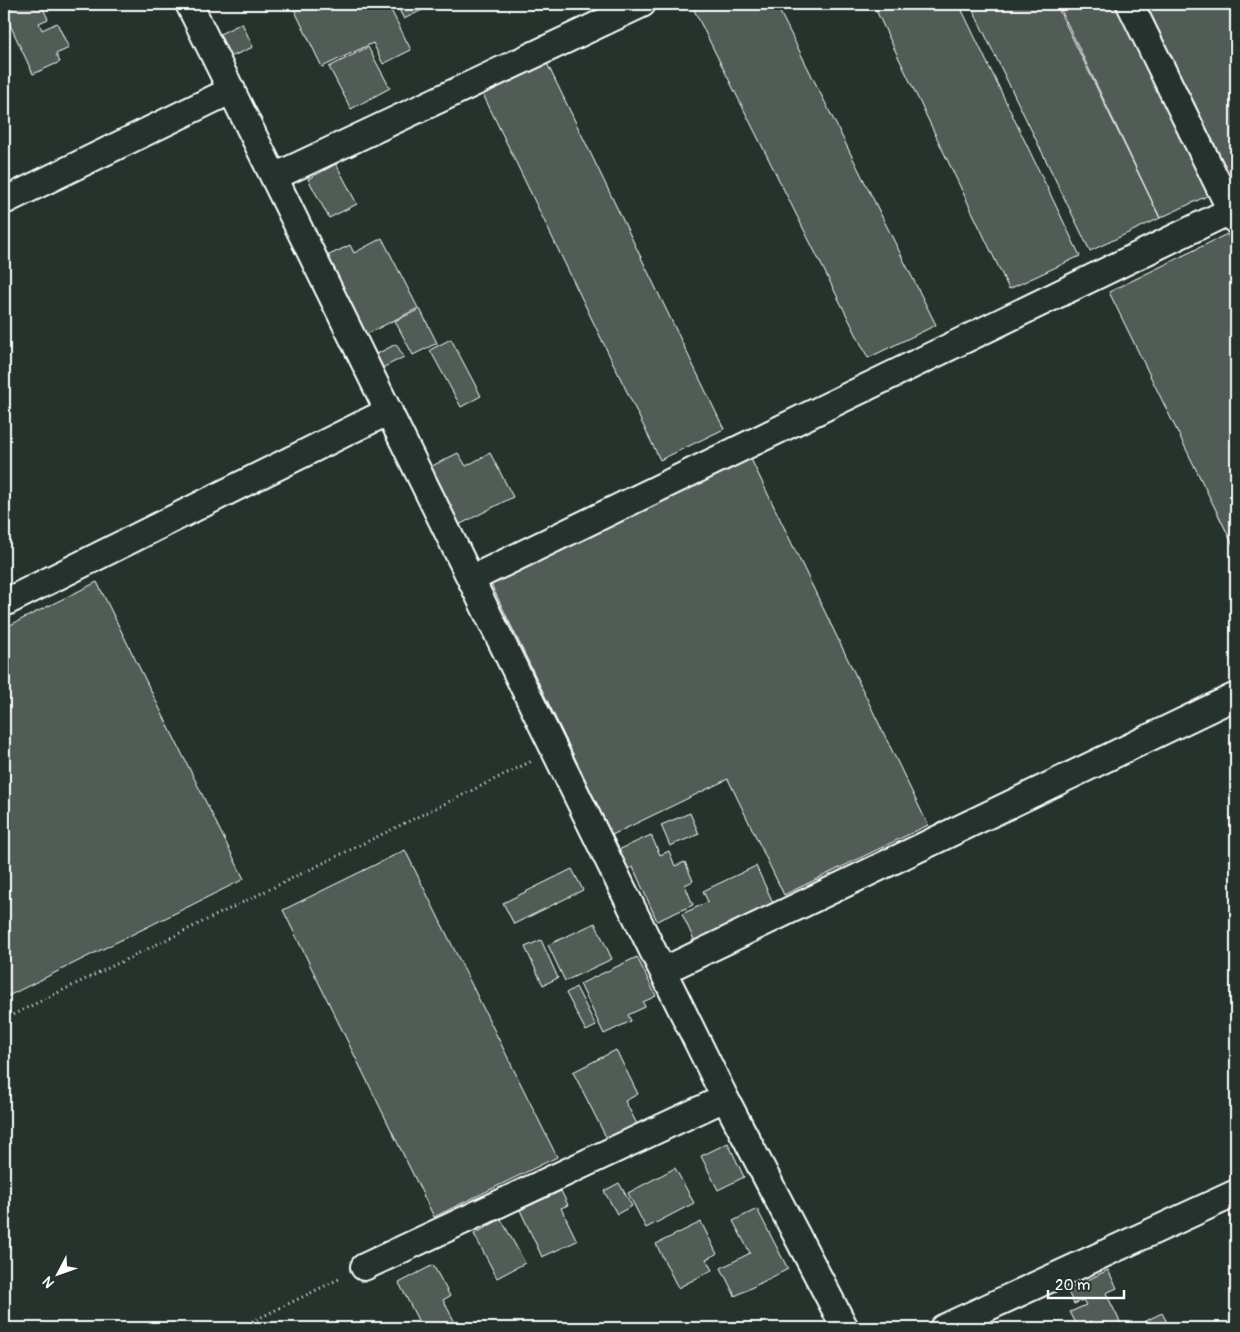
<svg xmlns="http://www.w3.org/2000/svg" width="1240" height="1332" font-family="Pangolin,sans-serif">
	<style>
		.building { fill: #515c57; stroke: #fff }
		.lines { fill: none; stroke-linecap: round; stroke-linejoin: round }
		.minor-casing { stroke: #fff; stroke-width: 30 }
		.path { stroke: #fff; stroke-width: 3; stroke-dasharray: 1 4; stroke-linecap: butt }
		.minor { stroke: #26332d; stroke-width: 26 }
	</style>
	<rect width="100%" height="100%" fill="#26332d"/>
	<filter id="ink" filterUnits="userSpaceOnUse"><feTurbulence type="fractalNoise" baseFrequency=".02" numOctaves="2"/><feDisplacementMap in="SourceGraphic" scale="10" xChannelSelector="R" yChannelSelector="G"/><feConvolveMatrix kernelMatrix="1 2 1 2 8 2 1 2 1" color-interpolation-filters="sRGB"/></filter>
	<g filter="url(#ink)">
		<path class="building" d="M20 4H41L48 19 39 23 42 30 57 23 69 48 56 54 60 62 33 74 4 12Z
			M69 4H85L71 10Z
			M301 4H388L411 50 383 64 373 43 322 67 293 7Z
			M396 4H421L424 9 404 19Z
			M691 4H776L936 325 868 358Z
			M873 4H959L1080 256 1009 289Z
			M970 4H1056L1160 218 1090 251Z
			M1058 4H1118L1209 195 1160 218Z
			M1146 4H1236V181L1233 182Z
			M242 23 253 47 226 59 216 36Z
			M368 47 390 88 351 109 329 67Z
			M544 57 724 429 660 460 480 88Z
			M336 164 357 204 329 218 308 179Z
			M1227 234 1236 252V551L1109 292Z
			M382 238 418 308 365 335 325 257 350 245 354 253Z
			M420 309 437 343 413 355 395 321Z
			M451 339 481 396 461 407 430 350Z
			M396 344 404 357 378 370 371 357Z
			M458 453 466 466 490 453 513 497 455 527 426 469Z
			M750 457 928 825 784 895 728 779 612 835 490 582Z
			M97 582 244 879 4 998V628Z
			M690 813 699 834 670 846 661 825Z
			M651 835 660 855 669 851 675 866 685 862 693 881 685 885 693 905 657 921 633 867 621 873 612 853Z
			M405 850 557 1157 434 1217 283 910Z
			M756 866 776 909 697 946 682 914 708 902 703 891Z
			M572 869 583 890 514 924 503 903Z
			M595 923 612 959 565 981 548 945Z
			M541 940 558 978 543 985 525 947Z
			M637 957 656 996 643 1002 645 1007 628 1015 631 1021 604 1034 580 984Z
			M576 987 596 1026 586 1031 566 993Z
			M616 1050 638 1094 625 1101 638 1126 608 1141 573 1072Z
			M728 1143 744 1177 718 1190 701 1156Z
			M675 1168 694 1203 646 1228 628 1193Z
			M619 1183 632 1206 617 1214 604 1191Z
			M561 1191 568 1205 561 1208 577 1241 542 1257 520 1210Z
			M757 1209 788 1269 735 1296 721 1268 750 1253 733 1221Z
			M501 1219 525 1263 497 1278 474 1234Z
			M701 1222 717 1254 706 1259 712 1270 678 1288 656 1244Z
			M433 1265 450 1296 443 1300 458 1328H422L399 1283Z
			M1108 1270 1117 1288 1106 1293 1123 1328H1094L1091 1321 1078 1327 1070 1312 1086 1305 1083 1300 1074 1304 1067 1290Z
			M1162 1313 1170 1328H1131Z"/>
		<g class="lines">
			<defs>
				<path id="minor" d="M189 4 725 1098 845 1328
					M1130 4 1236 221
					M274 177 642 4
					M4 201 232 90
					M471 579 1236 208
					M4 603 389 411
					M663 971 1236 696
					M364 1267 725 1098
					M943 1328 1236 1193"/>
			</defs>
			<use href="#minor" class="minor-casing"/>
			<path class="path" d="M4 1019 532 761
				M239 1328 341 1278"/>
			<use href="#minor" class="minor"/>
		</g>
	</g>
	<rect width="1240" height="1332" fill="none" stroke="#26332d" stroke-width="20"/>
	<rect x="10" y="10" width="1220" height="1312" fill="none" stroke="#fff" stroke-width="2" filter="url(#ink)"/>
	<g transform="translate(58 1274) rotate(229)" stroke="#26332d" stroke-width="4" paint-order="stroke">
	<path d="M0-4L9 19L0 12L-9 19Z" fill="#ffffff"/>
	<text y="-8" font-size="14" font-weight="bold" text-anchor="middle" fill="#ffffff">N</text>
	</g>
	<path d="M1048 1290v8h76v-8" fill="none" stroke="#ffffff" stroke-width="2.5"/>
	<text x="1055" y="1290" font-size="15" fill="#ffffff" stroke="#26332d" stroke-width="4" paint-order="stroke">20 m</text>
</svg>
